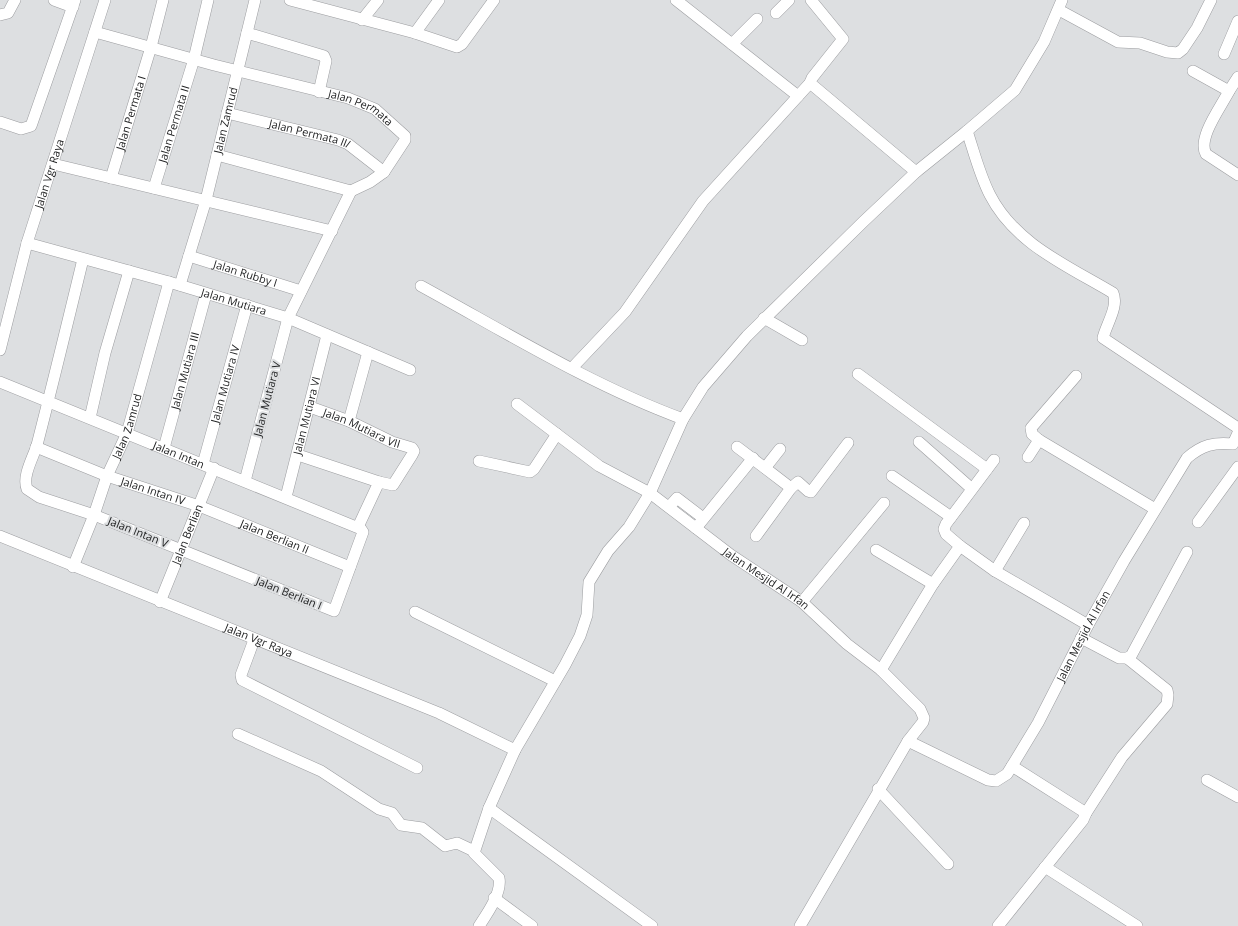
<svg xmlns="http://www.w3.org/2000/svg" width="1238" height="926" font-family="'Open Sans',sans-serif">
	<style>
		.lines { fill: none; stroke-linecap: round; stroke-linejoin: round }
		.minor-casing { stroke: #9c9da0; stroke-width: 12 }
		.minor { stroke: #fff; stroke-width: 11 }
		.labels { text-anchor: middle; stroke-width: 4; stroke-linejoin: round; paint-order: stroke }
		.street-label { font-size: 11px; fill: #232425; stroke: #dddfe1 }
	</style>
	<rect width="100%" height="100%" fill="#dddfe1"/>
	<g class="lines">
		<defs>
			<g id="minor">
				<path d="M54 0 73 7"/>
				<path d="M290 0 415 33 457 47 462 44 494 0"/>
				<path d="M676 0 798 96"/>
				<path d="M811 0 843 39 812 78 810 83 916 172"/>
				<path d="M1059 10 1118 42 1140 43 1167 52 1178 53 1183 49 1197 28 1211 0"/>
				<path d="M776 13 789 0"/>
				<path d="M0 15 8 13 15 0"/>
				<path d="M362 20 378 0"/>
				<path id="s1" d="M95 32 214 65 348 98 375 109 405 136V140L384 172 370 182 351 191 288 318 245 481"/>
				<path d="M247 33 324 56 326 61 319 92"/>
				<path d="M415 33 439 0"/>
				<path d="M732 44 757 19"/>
				<path d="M1224 54 1238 21"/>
				<path d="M1193 71 1229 91 1238 77"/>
				<path d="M1229 91C1221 107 1197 138 1206 154L1238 175"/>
				<path id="s2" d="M227 113 338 140 348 144 384 172"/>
				<path d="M0 122 21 129 31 126 75 0"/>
				<path d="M967 131C974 152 980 176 990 195 1015 244 1068 266 1113 293 1119 306 1106 325 1103 338L1238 428"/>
				<path d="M217 155 351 191"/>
				<path d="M53 164 332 231"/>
				<path id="s3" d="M111 178 151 47 163 0"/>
				<path id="s4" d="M154 188 194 59 208 0"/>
				<path id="s5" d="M27 243 169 282 288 318 410 370"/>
				<path id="s6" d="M189 256 301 291"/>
				<path id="s7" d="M180 285 206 200 255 0"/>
				<path d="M421 286C507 333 591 385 683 419"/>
				<path d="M764 318 802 340"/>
				<path id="s8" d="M0 350 27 243 105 0"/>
				<path d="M572 368 625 312 703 201 810 83"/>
				<path d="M858 374 987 469"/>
				<path id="s9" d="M0 382 361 529 363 532 334 611 94 515 39 497 27 489C22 476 33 458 37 445 53 383 68 321 83 259"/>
				<path id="s10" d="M517 404 599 466 650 493 731 555 802 602 847 644 881 670 920 709 924 718 923 722 908 741"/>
				<path id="s11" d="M310 407 349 421 392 442 412 448 414 451 412 455 393 485 379 482"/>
				<path d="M90 418 105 353 129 271"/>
				<path d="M349 421 368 352"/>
				<path d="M1039 440 1032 434 1031 428 1076 376"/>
				<path d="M919 442 971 488"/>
				<path id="s12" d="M36 447 107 476 199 506 350 567"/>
				<path d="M737 447 765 468 780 449"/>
				<path id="s13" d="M164 448 206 294"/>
				<path d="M298 455 379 482 358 527"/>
				<path d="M1028 457 1039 440 1155 509"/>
				<path d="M479 461 530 472 534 469 557 434"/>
				<path id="s14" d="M203 464 247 305"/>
				<path d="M892 476 951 517"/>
				<path d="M791 488 798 482 808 491 811 492 848 443"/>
				<path id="s15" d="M286 497 327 335"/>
				<path d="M669 507 677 498 703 518"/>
				<path d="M1198 522 1238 467"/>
				<path d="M696 528 753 458"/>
				<path id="s16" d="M0 536 439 713 515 750"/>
				<path d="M756 536 791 488 765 468"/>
				<path d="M960 546 995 571 1088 625"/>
				<path d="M876 550 933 584"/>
				<path id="s17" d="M73 567 94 515 107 476 127 433 169 282"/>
				<path d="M995 571 1024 523"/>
				<path id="s18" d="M160 602 214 468"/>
				<path d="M802 602 884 503"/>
				<path d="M415 612 555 681"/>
				<path d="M1081 638 1119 658H1127L1131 656 1187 552"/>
				<path d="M254 640 241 675 242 680 417 768"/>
				<path d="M881 670 933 584 960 546 946 534 944 529 946 524 994 460"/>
				<path d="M238 734 321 771 379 809 392 813 401 825 422 828 445 846 457 843 474 851"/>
				<path d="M1207 780 1238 797"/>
				<path d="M878 789 948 864"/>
				<path d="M489 808 652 926"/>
				<path d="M1086 813 1122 757 1167 704 1168 695 1167 690 1127 658"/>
				<path d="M1045 867 1137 926"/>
				<path d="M494 898 532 926"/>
				<path d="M479 926C487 914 502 893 499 878L474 853 489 808 515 750 565 665 580 636 587 615 589 582 608 551 629 527 650 493 683 419 703 387 747 336 863 222 916 172 967 131 1015 90 1044 42 1062 0"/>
				<path id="s19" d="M800 926 908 741 988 780 996 781 1007 774 1012 766 1038 723 1088 625 1124 561 1187 458C1202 445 1214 442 1233 444L1238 433"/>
				<path d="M998 926 1083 820 1086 813 1012 766"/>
			</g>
		</defs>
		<use href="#minor" class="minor-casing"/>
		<use href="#minor" class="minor"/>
	</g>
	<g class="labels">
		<g class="street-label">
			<text dy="4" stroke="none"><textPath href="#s1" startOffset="277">Jalan Permata</textPath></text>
			<text dy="4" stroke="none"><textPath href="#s3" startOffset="68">Jalan Permata I</textPath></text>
			<text dy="4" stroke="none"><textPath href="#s7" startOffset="171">Jalan Zamrud</textPath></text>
			<text dy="4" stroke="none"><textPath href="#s4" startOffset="67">Jalan Permata II</textPath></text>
			<text dy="4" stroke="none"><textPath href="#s2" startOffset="85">Jalan Permata III</textPath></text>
			<text dy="4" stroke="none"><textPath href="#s8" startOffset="183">Jalan Vgr Raya</textPath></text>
			<text dy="4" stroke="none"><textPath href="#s6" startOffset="59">Jalan Rubby I</textPath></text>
			<text dy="4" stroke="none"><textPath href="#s5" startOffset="215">Jalan Mutiara</textPath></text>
			<text dy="4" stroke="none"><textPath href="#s13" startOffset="80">Jalan Mutiara III</textPath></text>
			<text dy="4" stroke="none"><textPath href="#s14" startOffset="83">Jalan Mutiara IV</textPath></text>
			<text transform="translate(267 399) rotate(-75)" y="4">Jalan Mutiara V</text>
			<text dy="4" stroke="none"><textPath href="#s15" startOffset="84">Jalan Mutiara VI</textPath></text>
			<text dy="4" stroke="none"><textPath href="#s17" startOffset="151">Jalan Zamrud</textPath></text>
			<text dy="4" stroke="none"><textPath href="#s11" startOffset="56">Jalan Mutiara VII</textPath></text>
			<text dy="4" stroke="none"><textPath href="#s9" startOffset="193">Jalan Intan</textPath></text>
			<text dy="4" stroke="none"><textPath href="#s12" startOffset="125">Jalan Intan IV</textPath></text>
			<text transform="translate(138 532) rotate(22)" y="4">Jalan Intan V</text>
			<text dy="4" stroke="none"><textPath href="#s18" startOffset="73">Jalan Berlian</textPath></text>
			<text dy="4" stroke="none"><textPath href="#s12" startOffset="255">Jalan Berlian II</textPath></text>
			<text dy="4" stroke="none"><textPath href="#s10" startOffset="305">Jalan Mesjid Al Irfan</textPath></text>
			<text transform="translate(289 593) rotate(22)" y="4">Jalan Berlian I</text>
			<text dy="4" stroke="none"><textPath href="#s19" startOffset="482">Jalan Mesjid Al Irfan</textPath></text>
			<text dy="4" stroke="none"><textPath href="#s16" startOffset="279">Jalan Vgr Raya</textPath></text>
		</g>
	</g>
</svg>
